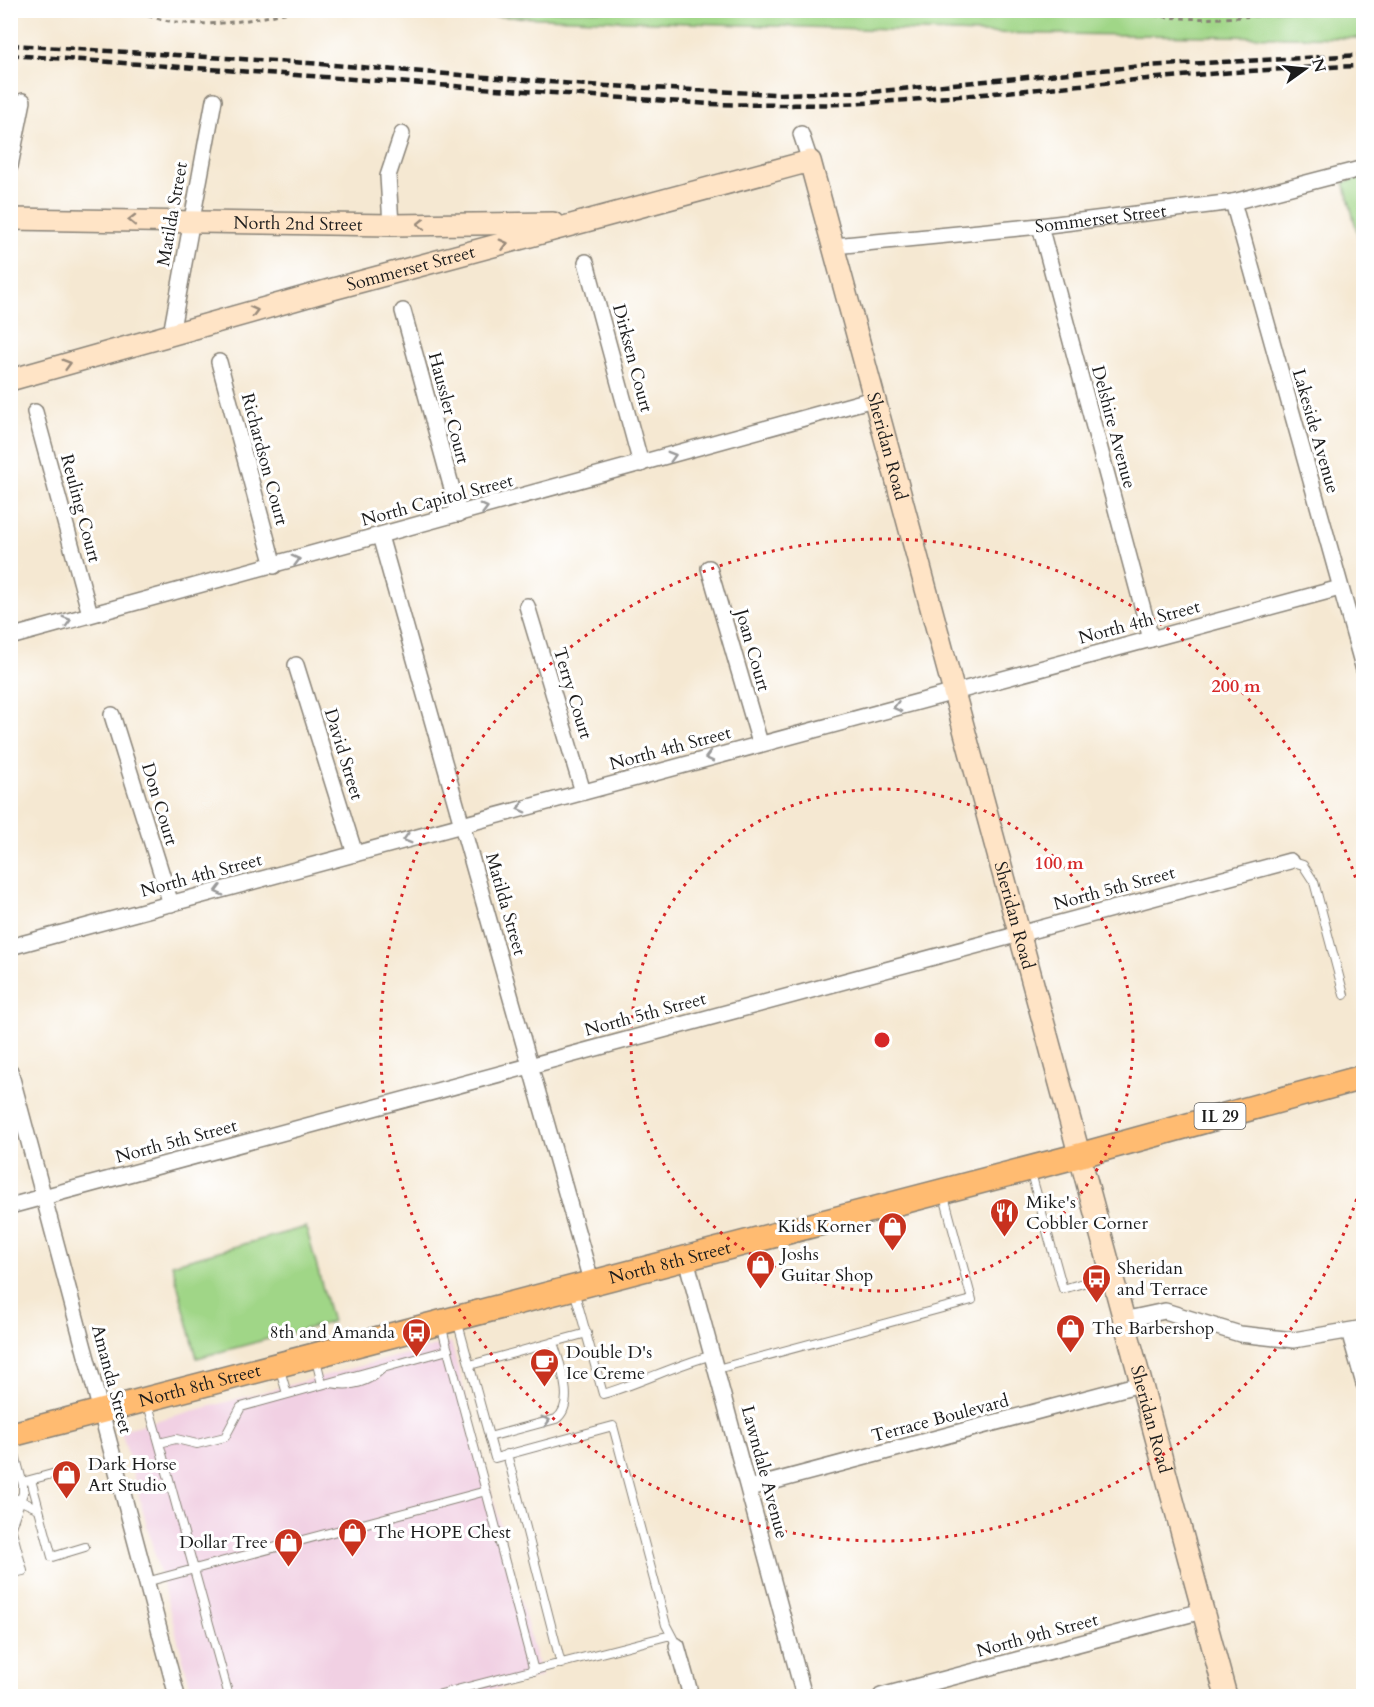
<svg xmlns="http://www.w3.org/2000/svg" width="1374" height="1707" font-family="Cardo,serif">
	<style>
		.built { fill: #f1d0e3 }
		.green { fill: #a0d687; stroke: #5e7952; stroke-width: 1.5 }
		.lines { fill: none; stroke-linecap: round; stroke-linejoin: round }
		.service-casing { stroke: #888277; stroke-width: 10 }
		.minor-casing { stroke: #888277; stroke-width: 18 }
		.secondary-casing { stroke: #888277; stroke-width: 24 }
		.primary-casing { stroke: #888277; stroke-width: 27 }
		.path { stroke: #888277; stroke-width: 3; stroke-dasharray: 4.5 4.5; stroke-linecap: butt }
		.service { stroke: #fff; stroke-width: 8 }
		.minor { stroke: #fff; stroke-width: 15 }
		.secondary { stroke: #ffe4c6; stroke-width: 21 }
		.primary { stroke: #ffbb71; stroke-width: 24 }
		.rail { stroke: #1c1c1c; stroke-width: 4.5; stroke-dasharray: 9 4.5; stroke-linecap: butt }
		.oneway { stroke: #998a7a }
		.oneway2 { stroke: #999 }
		.ring { fill: none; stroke: #d62828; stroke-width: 3; stroke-dasharray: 3 6 }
		.labels { text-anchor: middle; stroke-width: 6; stroke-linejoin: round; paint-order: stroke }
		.shield { fill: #fff; stroke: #606060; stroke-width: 1.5 }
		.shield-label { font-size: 16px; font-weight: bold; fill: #1c1c1c }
		.street-label { font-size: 18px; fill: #1c1c1c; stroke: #fff }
		.poi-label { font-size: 18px; fill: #1c1c1c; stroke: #fff; text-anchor: start }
		.centre { fill: #d62828; stroke: #fff; stroke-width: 3 }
		.ring-label { font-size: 18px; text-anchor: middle; font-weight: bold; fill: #d62828; stroke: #fff; stroke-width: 6; stroke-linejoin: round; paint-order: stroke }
	</style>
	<rect width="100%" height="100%" fill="#fff"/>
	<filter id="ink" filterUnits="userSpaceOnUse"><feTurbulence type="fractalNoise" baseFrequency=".0167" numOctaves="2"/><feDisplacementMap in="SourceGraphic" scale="12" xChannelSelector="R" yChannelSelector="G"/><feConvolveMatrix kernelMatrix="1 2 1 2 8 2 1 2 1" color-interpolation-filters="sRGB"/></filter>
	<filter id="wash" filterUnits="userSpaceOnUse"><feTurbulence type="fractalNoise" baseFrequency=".008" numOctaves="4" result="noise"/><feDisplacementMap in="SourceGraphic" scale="24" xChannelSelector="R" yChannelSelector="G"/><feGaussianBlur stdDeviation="1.35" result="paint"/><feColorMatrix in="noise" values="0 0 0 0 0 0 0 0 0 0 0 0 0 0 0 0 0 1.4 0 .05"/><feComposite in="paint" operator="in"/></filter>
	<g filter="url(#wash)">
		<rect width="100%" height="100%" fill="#f5e8d2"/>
		<path class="built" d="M451 1342 541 1677 468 1696H193L121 1430Z"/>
		<path class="green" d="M1363 10V38L981 33 340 11Z
			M1363 177H1364L1363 254 1344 182Z
			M306 1227 332 1322 197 1358 172 1264Z"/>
	</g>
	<g filter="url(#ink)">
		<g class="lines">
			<defs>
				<path id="service" d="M1290 861 1303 865 1314 882 1344 995
					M1031 1173 1063 1289 1110 1275
					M574 1290 603 1394C641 1383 675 1365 713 1355
					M457 1320 495 1458 613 1426 666 1625 677 1646
					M316 1360 322 1384
					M470 1365 587 1333
					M279 1366 287 1394
					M717 1369 972 1300 944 1196
					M331 1383C352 1387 367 1383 383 1368
					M147 1401 159 1443
					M489 1437 556 1419C577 1404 559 1363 553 1342
					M507 1454 561 1664
					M31 1480 52 1557 85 1547
					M26 1481 67 1470
					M486 1491 534 1671
					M10 1496 39 1509
					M10 1574 23 1571 11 1527 23 1493V1485L11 1439
					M146 1582 486 1491 441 1325
					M229 1696 159 1443 176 1439 197 1444 225 1437 241 1407 448 1350
					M433 1696 671 1635"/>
				<g id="minor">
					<path d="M801 134 810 161"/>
					<path d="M10 166 23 101"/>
					<path d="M1233 202 1364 670"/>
					<path d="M391 225 388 176 402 134"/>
					<path d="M1040 226 1151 639"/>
					<path id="s1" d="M834 246 1040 226 1233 202 1364 168"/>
					<path d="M586 262 641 464"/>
					<path d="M403 311 459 514"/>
					<path d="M171 334 214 100"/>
					<path d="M219 362 274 566"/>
					<path d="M35 412 90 614"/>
					<path d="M380 536 592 1284"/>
					<path d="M709 568 760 743"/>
					<path d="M527 606 583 792"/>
					<path d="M10 637 873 399"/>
					<path d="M296 665 355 854"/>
					<path d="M112 715 171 904"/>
					<path d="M10 947 1340 588"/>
					<path d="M10 1071 177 1696"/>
					<path d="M10 1206 1290 861"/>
					<path d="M686 1259 804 1696"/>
					<path d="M1123 1320 1165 1311 1240 1334 1294 1340 1364 1328"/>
					<path d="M1349 1331 1364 1384"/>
					<path d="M749 1488 1140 1384"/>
					<path d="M677 1646 691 1696"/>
					<path d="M881 1696 1202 1611"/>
				</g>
				<g id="secondary">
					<path id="s2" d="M10 219 391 225 553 223"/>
					<path id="s3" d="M10 380 333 289 810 161 1226 1696"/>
				</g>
				<g id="primary">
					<path id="s4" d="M10 1435 1077 1156 1364 1077"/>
				</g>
			</defs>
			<use href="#service" class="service-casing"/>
			<use href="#minor" class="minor-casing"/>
			<use href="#secondary" class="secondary-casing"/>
			<use href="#primary" class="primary-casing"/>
			<path class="path" d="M131 10C189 33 239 23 298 10
				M740 10 995 14 1007 10
				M1128 10C1190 27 1261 14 1324 10"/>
			<use href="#service" class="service"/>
			<use href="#minor" class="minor"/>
			<use href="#secondary" class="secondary"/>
			<use href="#primary" class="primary"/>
			<path class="rail" d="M10 45 308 63 588 85 775 94 870 92 1143 66 1364 55
				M10 55 710 104C766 105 822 106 878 102 1040 92 1201 69 1364 66"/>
		</g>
		<defs><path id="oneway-chevron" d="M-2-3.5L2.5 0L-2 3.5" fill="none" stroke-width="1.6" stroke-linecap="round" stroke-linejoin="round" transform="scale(1.5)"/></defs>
		<g class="oneway">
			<use href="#oneway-chevron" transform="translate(132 220) rotate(-179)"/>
			<use href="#oneway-chevron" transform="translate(421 224) rotate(179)"/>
			<use href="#oneway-chevron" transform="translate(504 244) rotate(-15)"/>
			<use href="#oneway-chevron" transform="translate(254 311) rotate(-15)"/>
			<use href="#oneway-chevron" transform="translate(67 364) rotate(-16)"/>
		</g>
		<g class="oneway2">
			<use href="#oneway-chevron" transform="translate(672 456) rotate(-16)"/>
			<use href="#oneway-chevron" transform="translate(484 508) rotate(-15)"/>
			<use href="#oneway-chevron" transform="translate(296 560) rotate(-15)"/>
			<use href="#oneway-chevron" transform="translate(67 621) rotate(-16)"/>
			<use href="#oneway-chevron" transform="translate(897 707) rotate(165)"/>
			<use href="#oneway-chevron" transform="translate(709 757) rotate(165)"/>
			<use href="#oneway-chevron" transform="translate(521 808) rotate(165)"/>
			<use href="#oneway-chevron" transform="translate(407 839) rotate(164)"/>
			<use href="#oneway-chevron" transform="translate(219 891) rotate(165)"/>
			<use href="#oneway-chevron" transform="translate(546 1421) rotate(-16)"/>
		</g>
	</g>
	<g class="ring">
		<circle cx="882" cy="1040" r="251"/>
		<path d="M1362 1182A501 501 0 1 1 1362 898"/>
	</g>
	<defs>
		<symbol id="restaurant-pin" viewBox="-11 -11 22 30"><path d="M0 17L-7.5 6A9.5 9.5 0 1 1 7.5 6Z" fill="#c8321e" stroke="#fff"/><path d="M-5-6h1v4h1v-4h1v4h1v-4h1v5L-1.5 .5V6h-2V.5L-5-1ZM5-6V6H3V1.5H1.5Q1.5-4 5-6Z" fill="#fff"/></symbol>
		<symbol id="shop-pin" viewBox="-11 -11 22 30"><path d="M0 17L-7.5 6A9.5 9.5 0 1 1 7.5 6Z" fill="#c8321e" stroke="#fff"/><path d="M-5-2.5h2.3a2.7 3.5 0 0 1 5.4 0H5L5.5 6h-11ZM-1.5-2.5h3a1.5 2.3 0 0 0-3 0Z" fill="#fff"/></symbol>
		<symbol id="bus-pin" viewBox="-11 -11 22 30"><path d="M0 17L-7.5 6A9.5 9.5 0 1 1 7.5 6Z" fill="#c8321e" stroke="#fff"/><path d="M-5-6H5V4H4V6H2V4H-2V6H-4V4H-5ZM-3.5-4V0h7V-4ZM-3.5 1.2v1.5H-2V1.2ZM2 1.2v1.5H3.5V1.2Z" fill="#fff"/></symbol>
		<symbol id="cafe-pin" viewBox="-11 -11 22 30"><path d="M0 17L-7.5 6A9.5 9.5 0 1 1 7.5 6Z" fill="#c8321e" stroke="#fff"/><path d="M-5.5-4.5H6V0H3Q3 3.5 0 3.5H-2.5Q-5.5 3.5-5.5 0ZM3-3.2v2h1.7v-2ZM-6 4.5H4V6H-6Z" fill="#fff"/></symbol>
	</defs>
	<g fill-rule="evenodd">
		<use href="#restaurant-pin" x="988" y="1196" width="33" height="45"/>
		<use href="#shop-pin" x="876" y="1210" width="33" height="45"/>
		<use href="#shop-pin" x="744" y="1248" width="33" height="45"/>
		<use href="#bus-pin" x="1080" y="1262" width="33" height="45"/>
		<use href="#shop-pin" x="1054" y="1312" width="33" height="45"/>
		<use href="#bus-pin" x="400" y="1316" width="33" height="45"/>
		<use href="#cafe-pin" x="528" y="1346" width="33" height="45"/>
		<use href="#shop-pin" x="50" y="1458" width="33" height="45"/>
		<use href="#shop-pin" x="336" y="1516" width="33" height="45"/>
		<use href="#shop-pin" x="272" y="1526" width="33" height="45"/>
	</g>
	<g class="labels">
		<rect class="shield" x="1194.5" y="1103" width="51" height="26" rx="4.5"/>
		<g class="shield-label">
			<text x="1220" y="1122">IL 29</text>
		</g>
		<g class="street-label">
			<text transform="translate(172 214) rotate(-80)" y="6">Matilda Street</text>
			<text dy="6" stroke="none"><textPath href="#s1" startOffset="268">Sommerset Street</textPath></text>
			<text dy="6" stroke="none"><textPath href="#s2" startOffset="288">North 2nd Street</textPath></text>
			<text dy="6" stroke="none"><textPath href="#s3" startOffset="416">Sommerset Street</textPath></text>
			<text transform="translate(633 358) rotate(75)" y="6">Dirksen Court</text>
			<text transform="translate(449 408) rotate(75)" y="6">Haussler Court</text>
			<text transform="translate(1114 427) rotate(75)" y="6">Delshire Avenue</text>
			<text transform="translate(1316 431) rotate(74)" y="6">Lakeside Avenue</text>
			<text dy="6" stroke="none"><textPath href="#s3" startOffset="1125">Sheridan Road</textPath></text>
			<text transform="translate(265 459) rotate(75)" y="6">Richardson Court</text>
			<text transform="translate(437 500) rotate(-15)" y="6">North Capitol Street</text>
			<text transform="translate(81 508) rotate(75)" y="6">Reuling Court</text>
			<text transform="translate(1139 622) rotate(-15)" y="6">North 4th Street</text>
			<text transform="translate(753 650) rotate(74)" y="6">Joan Court</text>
			<text transform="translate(573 693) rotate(73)" y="6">Terry Court</text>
			<text transform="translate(670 748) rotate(-15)" y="6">North 4th Street</text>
			<text transform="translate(344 754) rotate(73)" y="6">David Street</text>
			<text transform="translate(160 804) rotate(73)" y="6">Don Court</text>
			<text transform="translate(201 875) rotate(-15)" y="6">North 4th Street</text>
			<text transform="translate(1114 888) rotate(-15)" y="6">North 5th Street</text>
			<text transform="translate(506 904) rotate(74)" y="6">Matilda Street</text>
			<text dy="6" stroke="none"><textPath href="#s3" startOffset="1611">Sheridan Road</textPath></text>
			<text transform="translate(645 1014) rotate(-15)" y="6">North 5th Street</text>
			<text transform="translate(176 1141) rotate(-15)" y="6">North 5th Street</text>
			<text dy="6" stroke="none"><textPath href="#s4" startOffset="682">North 8th Street</textPath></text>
			<text transform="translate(112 1379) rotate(75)" y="6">Amanda Street</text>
			<text dy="6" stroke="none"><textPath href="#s4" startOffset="196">North 8th Street</textPath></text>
			<text transform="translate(940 1418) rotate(-15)" y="6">Terrace Boulevard</text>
			<text dy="6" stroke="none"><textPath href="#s3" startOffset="2133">Sheridan Road</textPath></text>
			<text transform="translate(765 1472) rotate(75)" y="6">Lawndale Avenue</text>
			<text transform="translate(1037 1635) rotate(-15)" y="6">North 9th Street</text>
		</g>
		<g class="poi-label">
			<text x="1026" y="1208">Mike's<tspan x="1026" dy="21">Cobbler Corner</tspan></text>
			<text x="871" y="1232" text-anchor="end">Kids Korner</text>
			<text x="781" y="1260">Joshs<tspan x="781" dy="21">Guitar Shop</tspan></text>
			<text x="1117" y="1274">Sheridan<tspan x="1117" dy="21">and Terrace</tspan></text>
			<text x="1092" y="1334">The Barbershop</text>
			<text x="395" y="1338" text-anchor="end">8th and Amanda</text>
			<text x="566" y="1358">Double D's<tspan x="566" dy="21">Ice Creme</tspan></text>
			<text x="88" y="1470">Dark Horse<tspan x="88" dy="21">Art Studio</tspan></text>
			<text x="374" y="1538">The HOPE Chest</text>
			<text x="268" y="1548" text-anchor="end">Dollar Tree</text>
		</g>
	</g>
	<circle cx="882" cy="1040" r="9" class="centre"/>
	<g class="ring-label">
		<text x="1236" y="692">200 m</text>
		<text x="1059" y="869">100 m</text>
	</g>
	<rect width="1374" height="1707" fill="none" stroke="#fff" stroke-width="36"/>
	<g transform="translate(1305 69) rotate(75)" stroke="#ffffff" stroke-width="4.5" paint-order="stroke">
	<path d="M0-4.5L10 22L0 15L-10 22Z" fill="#1c1c1c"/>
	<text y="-9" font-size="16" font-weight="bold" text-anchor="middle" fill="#1c1c1c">N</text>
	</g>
</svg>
